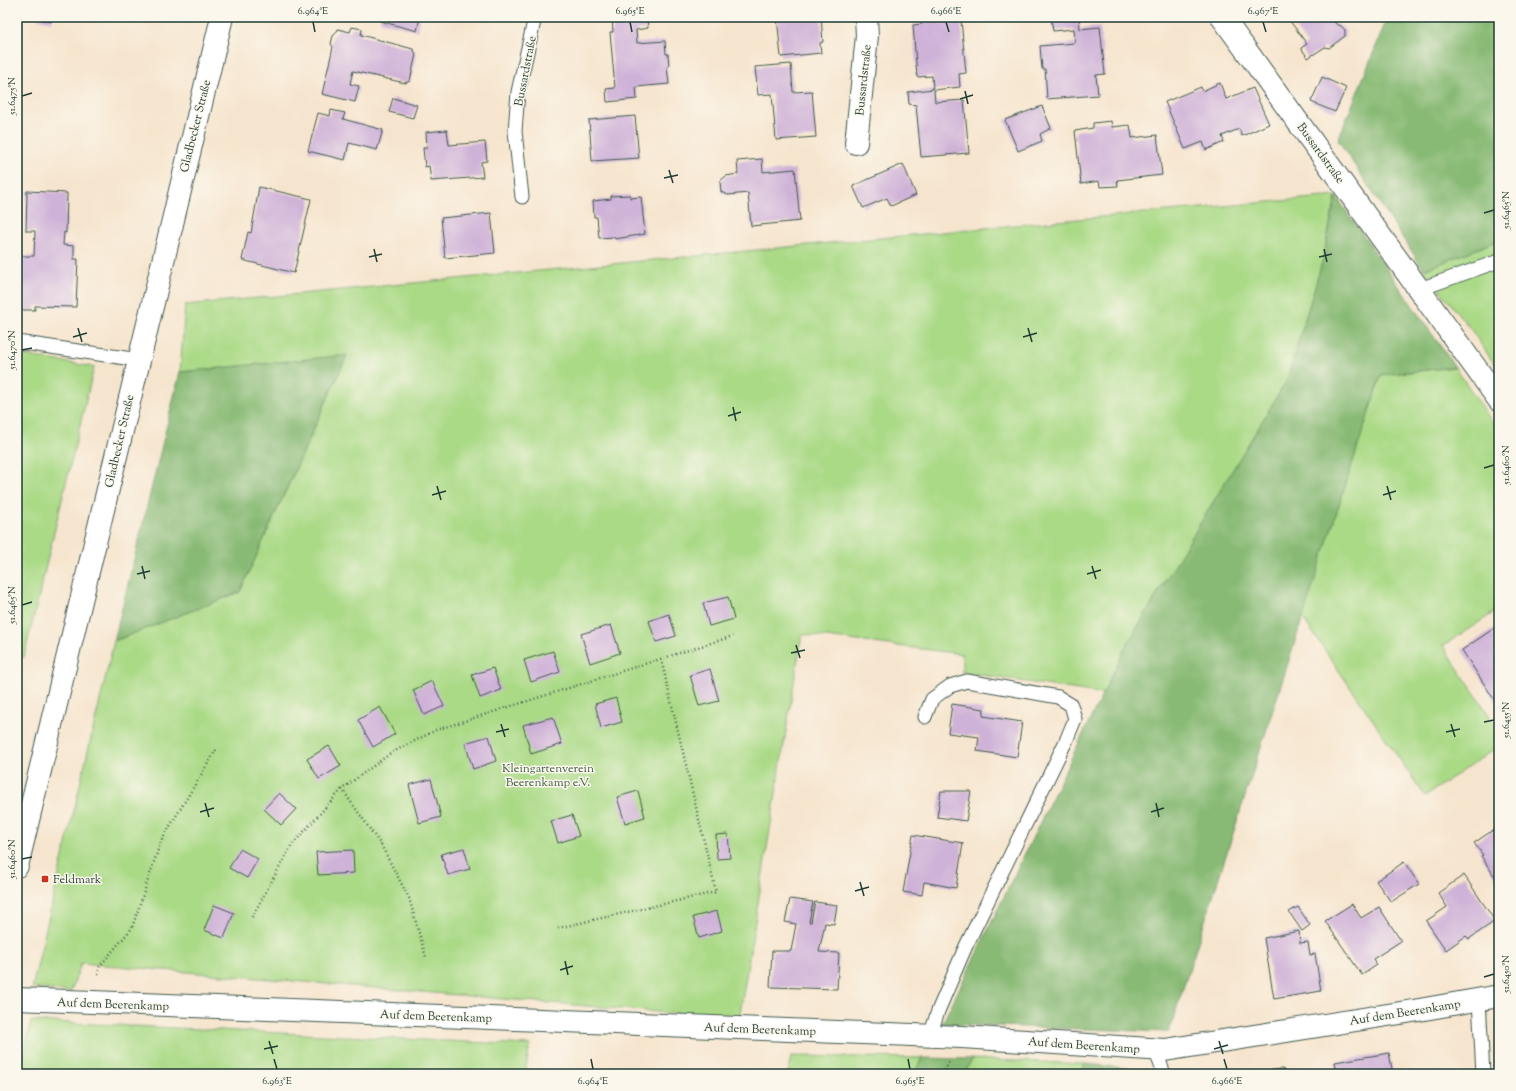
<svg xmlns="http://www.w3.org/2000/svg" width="1516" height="1091" font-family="'Sorts Mill Goudy',serif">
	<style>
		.green { fill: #abda87; stroke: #658c5e }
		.forest { fill: #88ba74; stroke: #547c54 }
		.building { fill: #cfb2d8 }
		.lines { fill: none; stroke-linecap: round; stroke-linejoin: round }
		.lane-casing { stroke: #3f564b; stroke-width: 15 }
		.street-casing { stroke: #3f564b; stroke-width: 24 }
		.secondary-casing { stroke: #3f564b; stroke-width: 24 }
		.path { stroke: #3f564b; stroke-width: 2.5; stroke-dasharray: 1 3; stroke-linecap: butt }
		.lane { stroke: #fff; stroke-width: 13 }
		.street { stroke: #fff; stroke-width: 22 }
		.secondary { stroke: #fff; stroke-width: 22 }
		.ticks { fill: none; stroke: #1f3d34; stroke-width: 1.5 }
		.poi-dot { fill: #c8321e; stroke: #fbf7ec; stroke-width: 1.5 }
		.labels { text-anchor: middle; stroke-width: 3; stroke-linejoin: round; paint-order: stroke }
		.street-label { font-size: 12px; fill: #1f3d34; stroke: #fbf7ec }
		.park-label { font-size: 12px; fill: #3b5c45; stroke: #fbf7ec }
		.poi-label { font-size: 12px; fill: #1f3d34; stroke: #fbf7ec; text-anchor: start }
		.neatline { fill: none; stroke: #1f3d34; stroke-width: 1.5 }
		.ticks-label { font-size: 10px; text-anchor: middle; fill: #1f3d34 }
	</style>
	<rect width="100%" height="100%" fill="#fbf7ec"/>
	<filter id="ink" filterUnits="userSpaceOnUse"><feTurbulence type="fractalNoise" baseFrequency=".025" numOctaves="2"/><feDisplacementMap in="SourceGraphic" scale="8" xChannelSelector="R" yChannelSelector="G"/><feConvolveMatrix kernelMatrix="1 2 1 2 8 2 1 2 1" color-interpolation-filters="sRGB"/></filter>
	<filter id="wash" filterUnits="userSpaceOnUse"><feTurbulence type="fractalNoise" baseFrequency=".012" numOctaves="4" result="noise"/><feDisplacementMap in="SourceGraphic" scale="16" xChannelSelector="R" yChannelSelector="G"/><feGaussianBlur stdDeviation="0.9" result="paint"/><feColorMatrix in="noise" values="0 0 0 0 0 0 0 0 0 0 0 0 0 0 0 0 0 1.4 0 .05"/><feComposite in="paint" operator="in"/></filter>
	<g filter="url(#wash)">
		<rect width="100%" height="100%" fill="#f6e5ce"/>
		<path class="green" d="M1336 196 1322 263 1287 380 1125 648 1104 694 962 672V654L802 634 739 1019 81 963 71 992 32 988 114 641 240 592 347 356 180 372 185 305 1078 219Z
			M1499 240V371L1472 331 1424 270Z
			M17 354 94 367 24 657 17 659Z
			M1455 367 1499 432V609L1443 646 1499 730V746L1425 796 1302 617 1381 375Z
			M31 1021 530 1045 525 1074H20Z
			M791 1056 922 1058 914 1074H788Z
			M972 1059 1085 1064 1082 1074H964Z"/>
		<path class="forest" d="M1383 17H1499V240L1424 270 1338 140 1385 24Z
			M1336 196 1455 367 1381 375 1169 1032 942 1024 1125 648 1287 380 1322 263Z
			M347 355 240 592 114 641 180 372Z
			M922 1058 972 1059 964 1074H914Z
			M1085 1064 1155 1071V1074H1082Z"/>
		<g id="blocks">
			<path class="building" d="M32 17H53L51 22Z
				M381 17H420L417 31 380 21Z
				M612 17H647L648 28 636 30 637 43 665 41 666 54H668L669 66 667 67 669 84 636 87 637 99 607 102 606 89 615 88 610 32H613Z
				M777 17H821L823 42 820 43 821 53 781 57Z
				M922 17H949L950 21 961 20 966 73 959 74 960 87 934 90 935 102 964 100 969 153 921 157 916 105 909 104 908 92 933 89 932 76 917 77 913 25 922 24Z
				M1051 17H1079L1080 29 1100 27 1105 74 1096 75 1098 95 1047 99 1045 69H1042L1040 46 1075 43 1074 29 1053 31Z
				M1287 17H1330L1336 24 1341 26 1345 30V36L1329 48 1325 47 1308 58 1301 48 1307 44Z
				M352 27 362 29 361 35 413 49 416 54 410 81 405 83 353 71 350 84 359 86 355 102 322 94 333 47 331 44 333 36 336 33 338 29 350 32Z
				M791 64 793 92 812 91 816 137 776 140 772 94 758 95 755 67Z
				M1322 77 1346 88 1335 112 1311 102Z
				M1220 83 1226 99 1253 88 1269 124 1242 136 1239 129 1222 136 1224 142 1206 150 1203 142 1185 149 1165 102 1201 87 1202 91Z
				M393 98 417 105 413 118 389 112Z
				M1042 106 1051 128 1040 134 1042 141 1018 151 1005 120Z
				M331 110 345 113 343 119 383 130 377 150 349 143 345 160 308 151 318 113 330 116Z
				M635 116 639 158 592 161 589 120Z
				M1111 121 1112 127 1130 125 1132 138 1157 135 1162 175 1117 180 1118 186 1100 187 1099 181 1081 184 1075 131 1093 128V123Z
				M447 130 449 145 485 142 487 161 481 162 483 177 431 181 429 166 425 167 423 148H427L426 132Z
				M762 159 763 172 795 169 800 221 751 226 748 193 728 195 721 192 720 181 726 176 738 174 737 161Z
				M903 164 916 195 891 206 887 198 863 208 853 186Z
				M259 187 311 199 294 273 242 260 248 232 251 233Z
				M27 191 67 193 66 233 64 232 63 245 74 246V259H78L76 307 35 306V310H17V256H34L35 231H26Z
				M630 195V198L641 197 645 234 615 239 614 237 599 238 597 217H594L593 201 611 199V196Z
				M491 213 495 253 445 258 441 218Z
				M728 597 734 619 709 626 703 603Z
				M669 614 676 636 656 642 649 621Z
				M611 625 620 653 590 663 581 634Z
				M1499 625V707L1462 650Z
				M553 651 560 672 531 682 524 660Z
				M493 668 501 690 480 698 472 675Z
				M710 669 719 701 699 706 690 675Z
				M432 681 444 706 424 715 413 690Z
				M616 698 622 722 601 728 595 704Z
				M952 704 984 709 983 716 1022 722 1017 757 977 751 979 737 948 733Z
				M380 707 395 734 373 747 358 720Z
				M553 717 562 744 531 754 523 725Z
				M489 736 496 761 473 769 465 743Z
				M329 746 341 766 319 779 307 759Z
				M431 779 441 817 419 823 409 785Z
				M638 791 645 817 625 823 617 797Z
				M941 791H971L966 821 937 817Z
				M279 793 296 809 281 825 264 809Z
				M572 815 579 836 558 843 551 821Z
				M1499 826V883L1481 856 1483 855 1474 843Z
				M728 834 730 858 717 859 716 835Z
				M913 835 963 843 956 888 924 882 922 895 903 892Z
				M464 848 470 869 448 875 441 854Z
				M240 849 258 859 247 878 229 868Z
				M353 850 354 873 318 875 316 852Z
				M1404 862 1419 884 1391 902 1376 881Z
				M1464 875 1495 921 1469 939 1466 936 1446 950 1426 921 1447 907 1438 893Z
				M790 899 813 902 809 922H811L815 902 837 905 834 924 825 923 819 952 839 953 837 989 770 987 772 951H791L796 924 785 922Z
				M1352 904 1361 918 1379 907 1401 941 1373 959 1377 965 1362 975 1325 921Z
				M214 905 234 913 224 938 204 930Z
				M1298 907 1310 925 1302 931 1289 912Z
				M717 911 722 931 699 938 693 917Z
				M1299 931 1300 943 1308 942 1310 955 1315 954 1321 991 1274 999 1264 938Z
				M1389 1053 1393 1074H1337L1335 1062Z
				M1282 1069 1284 1070 1285 1074H1264L1272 1070Z"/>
		</g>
	</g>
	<g filter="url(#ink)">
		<use href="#blocks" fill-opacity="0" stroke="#3f564b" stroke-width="1"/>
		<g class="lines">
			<defs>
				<path id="lane" d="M522 197 515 131 518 92 535 17
					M1420 289 1499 261
					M17 342 139 360
					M925 717 932 699 950 686 967 681 1058 697 1071 705 1075 719 1066 741 965 948 938 1011 930 1036
					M1479 1000 1483 1074
					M1155 1049 1164 1074"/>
				<path id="street" d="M1222 17 1499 400
					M856 143 867 36 866 17
					M17 999 962 1037 1165 1050 1413 1011 1499 996"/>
				<path id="secondary" d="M17 866 222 17"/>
			</defs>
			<use href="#lane" class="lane-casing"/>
			<use href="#street" class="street-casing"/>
			<use href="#secondary" class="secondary-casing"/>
			<path class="path" d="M342 789 381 845 409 898 426 957
				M252 917 291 846 342 789 391 753 436 730 733 636
				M558 928 716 892 661 659
				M98 975 100 966 132 928 161 841 216 750
				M943 1074 949 1062"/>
			<use href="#lane" class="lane"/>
			<use href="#street" class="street"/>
			<use href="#secondary" class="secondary"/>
		</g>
	</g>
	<path class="ticks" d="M313 22 315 32M630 22 632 32M946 22 949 32M1263 22 1266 32M965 91 968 104M22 96 32 93M960 99 973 95M669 170 673 183M664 178 678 175M1484 213 1494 210M374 249 377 262M1324 249 1327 262M369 257 382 254M1319 257 1332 254M78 328 82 342M1028 328 1032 342M73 337 87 333M1023 337 1037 333M22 350 32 348M733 407 736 421M728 416 741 412M1484 468 1494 465M437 486 441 500M1387 486 1391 500M432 495 446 491M1383 495 1396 491M142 566 145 579M1092 566 1096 579M137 574 150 571M1087 574 1101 570M22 605 32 602M796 645 800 658M791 653 805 650M1484 722 1494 720M501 724 505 737M1451 724 1455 737M496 732 509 729M1446 732 1460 729M205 803 209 817M1156 803 1159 817M200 812 214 808M1151 812 1164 808M22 859 32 857M860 882 864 896M855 891 869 887M565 961 568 975M560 970 573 966M1484 977 1494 974M269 1041 273 1054M1219 1041 1223 1054M264 1049 278 1046M1214 1049 1228 1045M274 1059 277 1069M591 1059 593 1069M908 1059 910 1069M1224 1059 1227 1069"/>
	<rect class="poi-dot" x="41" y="875" width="8" height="8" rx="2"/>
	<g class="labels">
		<g class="street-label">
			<text transform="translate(525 71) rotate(-79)" y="4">Bussardstraße</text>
			<text transform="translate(863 80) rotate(-84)" y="4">Bussardstraße</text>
			<text transform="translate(195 126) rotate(-76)" y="4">Gladbecker Straße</text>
			<text transform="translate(1321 153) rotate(54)" y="4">Bussardstraße</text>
			<text transform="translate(119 441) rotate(-77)" y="4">Gladbecker Straße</text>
			<text transform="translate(113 1004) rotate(2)" y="4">Auf dem Beerenkamp</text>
			<text transform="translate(1405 1012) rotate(-9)" y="4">Auf dem Beerenkamp</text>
			<text transform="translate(436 1016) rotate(2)" y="4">Auf dem Beerenkamp</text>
			<text transform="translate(760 1029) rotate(2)" y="4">Auf dem Beerenkamp</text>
			<text transform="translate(1084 1045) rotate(4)" y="4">Auf dem Beerenkamp</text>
		</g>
		<g class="park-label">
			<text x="548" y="772">Kleingartenverein<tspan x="548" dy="14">Beerenkamp e.V.</tspan></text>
		</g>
		<g class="poi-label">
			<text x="53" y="883">Feldmark</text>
		</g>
	</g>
	<rect width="1516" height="1091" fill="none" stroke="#fbf7ec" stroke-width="44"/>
	<rect x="22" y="22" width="1472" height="1047" class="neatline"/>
	<g class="ticks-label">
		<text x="313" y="14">6.964°E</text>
		<text x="630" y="14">6.965°E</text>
		<text x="946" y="14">6.966°E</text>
		<text x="1263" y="14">6.967°E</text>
		<text transform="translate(11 96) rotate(-90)" y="4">51.6475°N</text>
		<text transform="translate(1505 210) rotate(-90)" y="4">51.6465°N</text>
		<text transform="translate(11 350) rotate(-90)" y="4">51.6470°N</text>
		<text transform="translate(1505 465) rotate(-90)" y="4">51.6460°N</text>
		<text transform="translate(11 605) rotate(-90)" y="4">51.6465°N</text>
		<text transform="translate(1505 720) rotate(-90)" y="4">51.6455°N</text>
		<text transform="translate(11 859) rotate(-90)" y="4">51.6460°N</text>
		<text transform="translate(1505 974) rotate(-90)" y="4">51.6450°N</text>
		<text x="277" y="1084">6.963°E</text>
		<text x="593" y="1084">6.964°E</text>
		<text x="910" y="1084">6.965°E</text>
		<text x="1227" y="1084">6.966°E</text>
	</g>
</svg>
